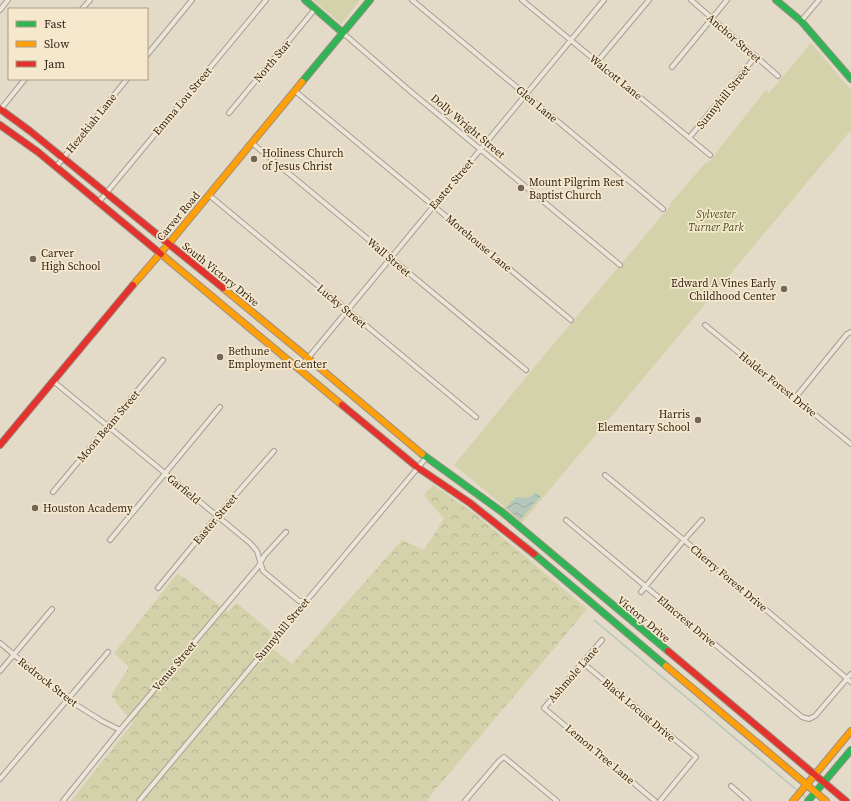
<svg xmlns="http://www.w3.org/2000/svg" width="851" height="801" font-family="'Source Serif 4',serif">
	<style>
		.forest { fill: url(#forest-crowns) }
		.park { fill: #d4d2aa }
		.water { fill: url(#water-waves) }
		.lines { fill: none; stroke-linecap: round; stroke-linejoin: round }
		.stream { stroke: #b5c7bb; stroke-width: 1.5 }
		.street-casing { stroke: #a79f92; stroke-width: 6 }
		.fast-casing { stroke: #978e82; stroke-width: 8 }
		.slow-casing { stroke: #978e82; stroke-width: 8 }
		.jam-casing { stroke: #978e82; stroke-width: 8 }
		.street { stroke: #ebe5da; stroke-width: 4 }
		.fast { stroke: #30b455; stroke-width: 6 }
		.slow { stroke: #ff9f0a; stroke-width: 6 }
		.jam { stroke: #e5322d; stroke-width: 6 }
		.poi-dot { fill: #726658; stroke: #f6e8cd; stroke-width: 1.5 }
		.labels { text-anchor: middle; stroke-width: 3.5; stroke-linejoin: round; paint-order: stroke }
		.street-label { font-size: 11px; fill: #35271b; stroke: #f6e8cd }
		.poi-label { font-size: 11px; fill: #35271b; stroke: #f6e8cd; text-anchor: start }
		.park-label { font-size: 11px; font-style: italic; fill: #475221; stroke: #f6e8cd }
	</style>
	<defs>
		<pattern id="forest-crowns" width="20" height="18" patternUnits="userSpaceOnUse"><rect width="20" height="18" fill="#d4d2aa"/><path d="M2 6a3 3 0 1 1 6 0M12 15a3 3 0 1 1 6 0" fill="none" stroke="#b7b492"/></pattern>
		<pattern id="water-waves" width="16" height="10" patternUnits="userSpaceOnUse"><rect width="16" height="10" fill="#b5c7bb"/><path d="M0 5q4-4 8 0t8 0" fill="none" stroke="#9caba0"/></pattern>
	</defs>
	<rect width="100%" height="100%" fill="#e3dac8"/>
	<path class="forest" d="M433 485 475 514 587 609 426 801H71L133 723 111 696 129 667 114 653 178 573 228 612 237 603 272 633 267 644 292 664 402 540 424 550 444 519 424 495Z"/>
	<path class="park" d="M313 0H360L341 24Z
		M811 43 851 90V130L521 524 503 508 504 506 454 465 551 347 670 206 669 205 706 162 708 163 766 90 769 93Z"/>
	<path class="water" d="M536 493 541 496 520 520 506 508 516 497 527 498Z"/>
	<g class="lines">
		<path class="stream" d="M594 620 798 791
			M801 793 807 799"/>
		<defs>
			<path id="street" d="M412 0 663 209
				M522 0 710 155
				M691 0 778 76
				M82 9 90 0
				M0 10 8 0
				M801 21 819 0
				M343 33 410 91 620 265
				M147 55 192 0
				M597 62 649 0
				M672 67 727 0
				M295 91 571 320
				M0 110 25 79
				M229 113 315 9
				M689 138 756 56
				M252 143 526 370
				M56 167 127 79
				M209 195 476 417
				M98 203 266 0
				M705 325 851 444
				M299 369 604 0
				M53 381 250 543 257 551 263 571 299 601H306
				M795 398 847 334 851 332
				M605 475 684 540 851 682
				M53 492 163 360
				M566 520 802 717 809 719 815 716 851 674
				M110 540 220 407
				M158 588 217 516 274 451
				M641 592 684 540 702 520
				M602 640 544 708 655 801
				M0 643 67 699 102 721 120 730
				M583 663 696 757 660 801
				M0 671 52 609
				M0 779 108 652
				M731 786 748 801
				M63 801 120 730 258 567 264 556 286 532
				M139 801 426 458
				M465 801 499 761 504 757 557 801"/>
			<path id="fast" d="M305 0 343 33
				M776 0 801 21 851 79
				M302 82 370 0
				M422 454 502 512 668 651
				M534 554 666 666
				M808 801 851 750"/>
			<path id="slow" d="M161 254 342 405
				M133 285 171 241 302 82
				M223 288 308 358 422 454
				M666 666 826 801
				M793 801 851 731"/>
			<path id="jam" d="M0 109 30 131 223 288
				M0 125 38 152 161 254
				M342 405 417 467 470 503 534 554
				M0 445 133 285
				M668 651 846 801"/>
		</defs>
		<use href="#street" class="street-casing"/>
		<use href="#fast" class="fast-casing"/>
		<use href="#slow" class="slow-casing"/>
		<use href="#jam" class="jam-casing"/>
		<use href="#street" class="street"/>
		<use href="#fast" class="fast"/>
		<use href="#slow" class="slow"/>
		<use href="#jam" class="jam"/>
	</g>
	<g class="poi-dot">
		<circle cx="254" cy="159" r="4"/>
		<circle cx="521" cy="188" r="4"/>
		<circle cx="33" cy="259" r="4"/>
		<circle cx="784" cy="289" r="4"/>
		<circle cx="220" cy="357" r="4"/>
		<circle cx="698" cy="420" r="4"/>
		<circle cx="35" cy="508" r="4"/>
	</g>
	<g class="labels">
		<g class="street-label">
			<text transform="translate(734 38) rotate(41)" y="4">Anchor Street</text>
			<text transform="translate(272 61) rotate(-50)" y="4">North Star</text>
			<text transform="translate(616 77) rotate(39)" y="4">Walcott Lane</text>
			<text transform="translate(723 97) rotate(-51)" y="4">Sunnyhill Street</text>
			<text transform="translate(182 101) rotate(-50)" y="4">Emma Lou Street</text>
			<text transform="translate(537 104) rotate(40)" y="4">Glen Lane</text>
			<text transform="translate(91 123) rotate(-51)" y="4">Hezekiah Lane</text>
			<text transform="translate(468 126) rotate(40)" y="4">Dolly Wright Street</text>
			<text transform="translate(451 184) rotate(-50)" y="4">Easter Street</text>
			<text transform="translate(178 216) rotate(-50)" y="4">Carver Road</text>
			<text transform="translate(479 243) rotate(40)" y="4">Morehouse Lane</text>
			<text transform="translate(389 257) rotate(40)" y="4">Wall Street</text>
			<text transform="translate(221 274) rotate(39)" y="4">South Victory Drive</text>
			<text transform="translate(342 306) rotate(40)" y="4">Lucky Street</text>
			<text transform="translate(778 384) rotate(39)" y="4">Holder Forest Drive</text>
			<text transform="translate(108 426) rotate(-50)" y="4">Moon Beam Street</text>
			<text transform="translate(184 489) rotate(40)" y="4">Garfield</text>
			<text transform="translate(215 519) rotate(-50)" y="4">Easter Street</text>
			<text transform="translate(729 578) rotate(40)" y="4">Cherry Forest Drive</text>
			<text transform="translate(644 619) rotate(40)" y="4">Victory Drive</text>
			<text transform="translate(687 621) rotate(40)" y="4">Elmcrest Drive</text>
			<text transform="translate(282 629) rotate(-50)" y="4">Sunnyhill Street</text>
			<text transform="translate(174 666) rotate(-50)" y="4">Venus Street</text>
			<text transform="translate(573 674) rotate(-49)" y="4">Ashmole Lane</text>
			<text transform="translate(48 682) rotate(38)" y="4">Redrock Street</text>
			<text transform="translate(639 710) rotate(40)" y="4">Black Locust Drive</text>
			<text transform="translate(600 754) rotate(40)" y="4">Lemon Tree Lane</text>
		</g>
		<g class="poi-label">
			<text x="262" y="157">Holiness Church<tspan x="262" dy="13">of Jesus Christ</tspan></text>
			<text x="529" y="186">Mount Pilgrim Rest<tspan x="529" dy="13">Baptist Church</tspan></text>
			<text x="41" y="257">Carver<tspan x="41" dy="13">High School</tspan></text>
			<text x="776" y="287" text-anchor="end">Edward A Vines Early<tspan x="776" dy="13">Childhood Center</tspan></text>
			<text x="228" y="355">Bethune<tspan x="228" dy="13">Employment Center</tspan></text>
			<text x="690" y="418" text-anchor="end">Harris<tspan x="690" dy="13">Elementary School</tspan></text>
			<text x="43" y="512">Houston Academy</text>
		</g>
		<g class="park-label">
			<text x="716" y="218">Sylvester<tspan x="716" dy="13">Turner Park</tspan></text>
		</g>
	</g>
	<rect x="8" y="8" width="140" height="72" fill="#f6e8cd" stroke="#a99b86"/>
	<rect x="16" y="21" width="20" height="6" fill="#30b455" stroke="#a99b86"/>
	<text x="44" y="28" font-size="12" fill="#35271b">Fast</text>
	<rect x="16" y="41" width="20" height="6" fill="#ff9f0a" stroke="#a99b86"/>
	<text x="44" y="48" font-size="12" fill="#35271b">Slow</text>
	<rect x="16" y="61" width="20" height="6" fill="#e5322d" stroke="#a99b86"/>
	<text x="44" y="68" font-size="12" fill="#35271b">Jam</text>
</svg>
